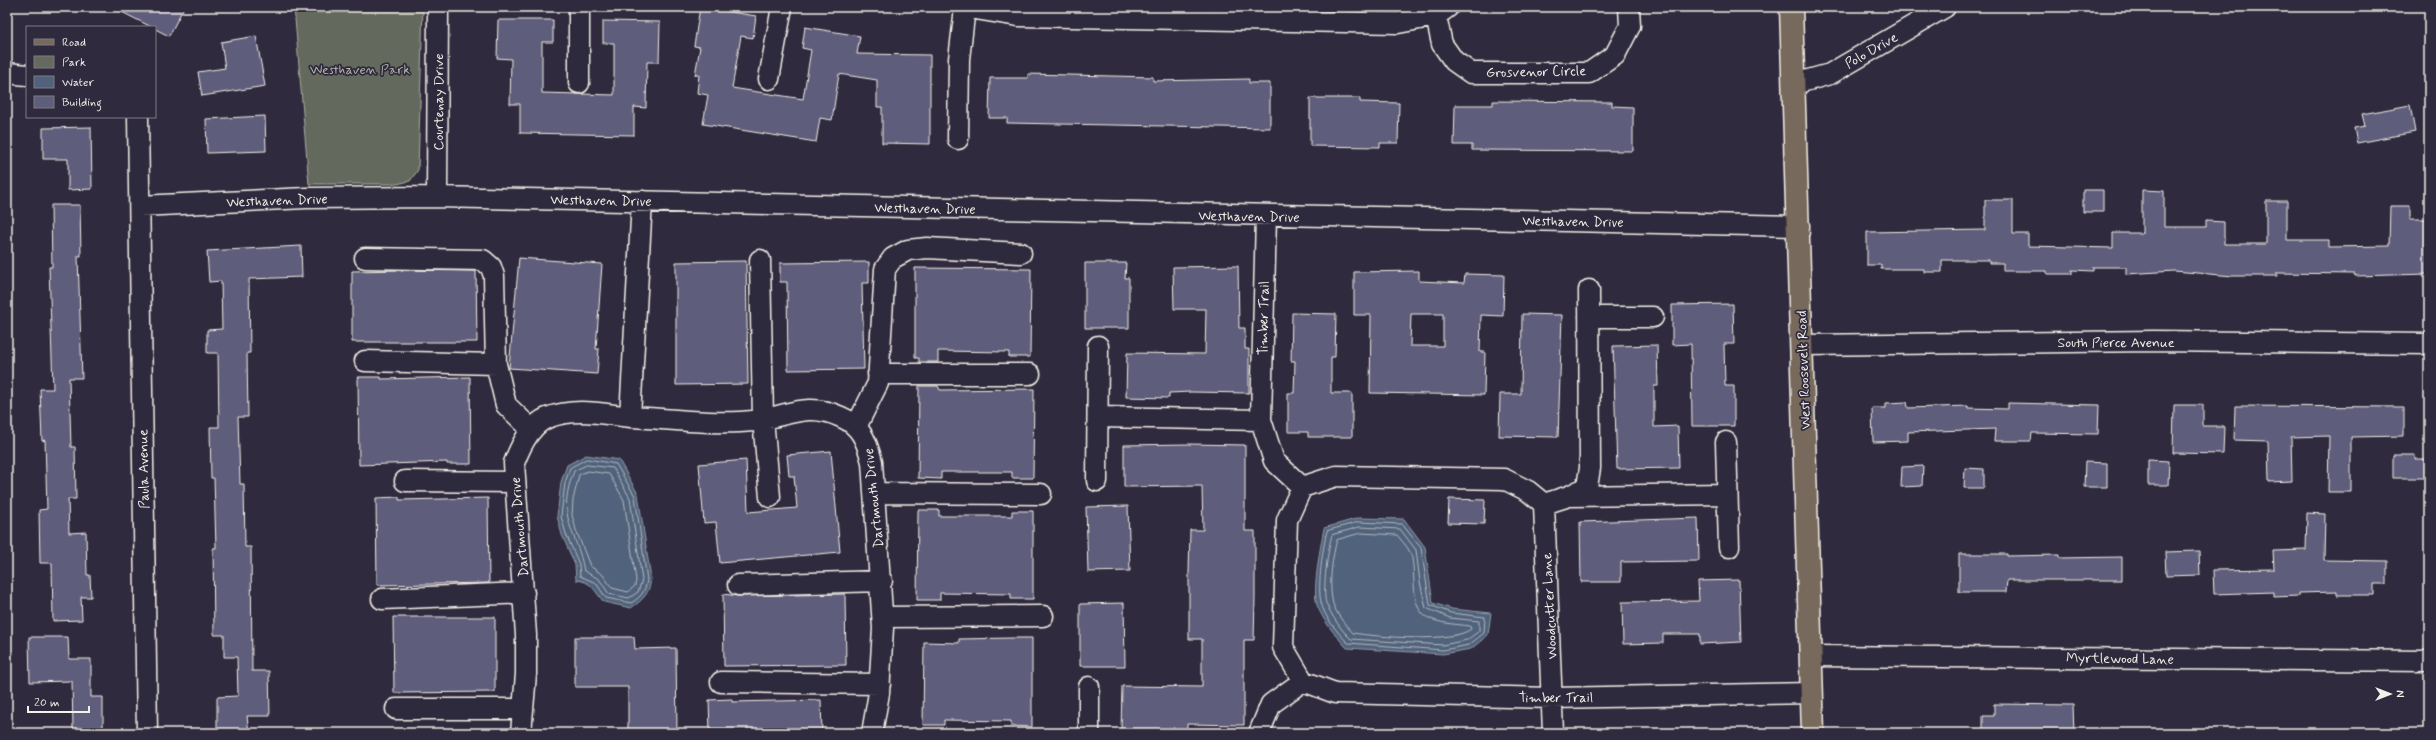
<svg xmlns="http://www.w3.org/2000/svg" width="2436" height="740" font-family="Mynerve,sans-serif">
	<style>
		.green { fill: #646a5d; stroke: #acaea2 }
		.water { fill: #51637c; stroke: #929ca7 }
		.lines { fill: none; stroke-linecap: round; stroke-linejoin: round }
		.shore { stroke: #b3b8bd; stroke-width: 1 }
		.building { fill: #5e5d7b; stroke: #f4f1e8; fill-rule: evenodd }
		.minor-casing { stroke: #f4f1e8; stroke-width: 23 }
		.major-casing { stroke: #f4f1e8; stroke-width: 25 }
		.minor { stroke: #2f2a3d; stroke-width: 20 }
		.major { stroke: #77695c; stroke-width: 22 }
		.labels { text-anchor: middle; stroke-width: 3.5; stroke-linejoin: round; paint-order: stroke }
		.street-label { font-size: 14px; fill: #f4f1e8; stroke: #2f2a3d }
		.park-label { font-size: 14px; fill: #b3b4a9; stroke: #2f2a3d }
	</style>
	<rect width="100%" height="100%" fill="#2f2a3d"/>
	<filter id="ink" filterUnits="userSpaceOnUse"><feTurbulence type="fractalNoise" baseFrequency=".025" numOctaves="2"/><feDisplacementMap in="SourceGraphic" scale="8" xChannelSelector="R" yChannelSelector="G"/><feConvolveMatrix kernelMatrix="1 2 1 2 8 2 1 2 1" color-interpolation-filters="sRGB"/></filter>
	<g filter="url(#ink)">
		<path class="green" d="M294 7H423L418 170 410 181 397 184H309Z"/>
		<path class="water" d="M586 455 619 460 638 494 651 579C649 594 644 599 631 608L604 602C594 591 592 581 576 580L575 565 562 535 557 516 561 482 567 465Z
			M1359 518 1404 519 1425 547 1433 603 1452 609 1491 613 1488 635 1471 649 1443 654 1347 648C1335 635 1323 621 1317 605 1312 591 1321 543 1324 528Z"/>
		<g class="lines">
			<path class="shore" d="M587 459 616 464 635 496 647 580C645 592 641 597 631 603L606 598 596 583 580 576 579 564 566 534 561 516 565 483 570 468Z
				M587 465 613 468 630 498 642 580 638 592 629 598 609 594 599 579 584 571C577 530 555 518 574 471Z
				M588 471 609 474 624 500 636 580 635 586 628 592 612 588 603 575 590 566 576 530 572 515 573 500 579 475Z
				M1359 522 1402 524 1421 548 1430 605 1451 613 1485 617 1484 633 1469 645 1443 650 1348 643C1338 633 1324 617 1321 602 1317 587 1323 546 1327 531Z
				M1360 527 1400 529 1416 550 1420 582 1426 608 1450 618 1479 621V631L1467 640 1443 645 1351 639C1340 629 1332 616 1326 603 1322 592 1328 547 1332 535Z
				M1361 533 1397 535C1401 540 1407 546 1410 552 1417 567 1409 605 1425 616 1438 624 1456 624 1470 626L1471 629C1454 643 1377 637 1353 633 1345 625 1333 610 1332 599 1329 581 1332 557 1337 540Z"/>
		</g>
		<path class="building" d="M112 7H184L169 36Z
			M700 7 756 16 753 38 741 36 732 88 803 99 811 50 802 48 805 27 860 36 857 54 930 55V144L882 143V107H877V80L839 74 832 120 820 118 816 142 703 124 708 95 697 93 699 75H695L700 47 694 46Z
			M498 20H553V42H542V93L579 94 614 95V43H603V21L660 22 659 62H647L646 108 634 107V135L520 133V104H510L511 59 497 58Z
			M256 36 265 86 202 96 198 72 225 68 221 42Z
			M1028 74 1153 77V81L1249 79V83H1270V128L1007 123V118H989L990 78H1028Z
			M1310 98H1360V102L1399 103 1398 143H1380V147L1310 146Z
			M1493 101 1612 102V106L1633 107V151L1472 150V145H1454L1455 105H1493Z
			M2410 105 2415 132 2357 143 2354 128 2365 126 2362 114Z
			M265 116 266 151 207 153 206 119Z
			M91 127 92 189 68 190V159H43V128Z
			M2083 190H2103V212H2083Z
			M2142 190 2164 191V227H2206V221L2224 222V244H2266V201H2287V240H2329V247L2389 246 2390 206H2410V219H2429V274L2355 276V274L2277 273V276H2233L2174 271 2126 274V267H2093V271L2072 270V274H2047V271H2003V263H1989V260H1942V272H1924V269H1881V265H1867V232L1985 230V200H2013V234H2028V246L2113 248V233H2142Z
			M51 205H80L81 256H78L82 378H69L71 447H75L76 499H68L69 533 86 532 87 575H90L91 597H81L82 620 53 621 52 563H40L39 510 47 509 45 440 42 441 40 389H53L49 267H52Z
			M301 246 302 277 249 279 250 353H247L248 417H238L240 484H244L245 547H251L252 671H269L270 716H247L249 733H217V697L238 696 237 657H224V635H214L213 548H216L214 478H211L210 427H219L218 353H207V330L222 329 221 281 209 282 207 251Z
			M519 258 602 264 596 349H599L597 374 509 368Z
			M746 261 748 384 676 385V262Z
			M869 262V283H862L864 369 788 370 787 282H780V263Z
			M1085 263H1126L1125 278H1129V328H1085Z
			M1238 266 1239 328H1245V349H1249V393L1191 392 1169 393V398L1126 397 1127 353 1205 354 1206 309H1174L1173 267Z
			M915 268 1031 269 1030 357H1009V352L938 351V362H919V358H915Z
			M401 270 476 271 477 342H352V271Z
			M1419 271V281L1464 283 1465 274 1504 275 1503 316 1481 315 1480 352H1485L1484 395 1370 393 1371 315H1354V272ZM1411 314H1443V346H1410Z
			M1733 304 1734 344H1724L1725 386H1734V426H1692L1691 344 1672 345V305Z
			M1292 313 1336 314 1335 357H1331V393H1352V437H1308V432H1288V393H1294L1295 361H1291Z
			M1522 314 1562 315 1558 437 1499 436 1500 394H1521Z
			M1657 345 1658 386H1654V427L1678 426 1679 468 1617 469 1613 346Z
			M358 377H381V379L470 377 471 464H447V462L359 465Z
			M919 386H938L940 390 1034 389 1033 478H1012V472H941V479L918 478Z
			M1907 402 1908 408 1968 406V408L2008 409V403L2099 405 2098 434 2032 433 2031 441H1994L1995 429 1908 432V441L1873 442 1872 408H1886V403Z
			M2174 405H2203V426H2224L2223 454 2173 453Z
			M2235 406 2404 407V436L2351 437V492H2328L2329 436 2291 437 2292 481 2269 482 2268 441 2234 440Z
			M1189 444 1245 445V531H1255V598L1254 640H1244V725L1187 724V731L1121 730 1122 686 1202 687V639H1189V572L1190 530H1203L1202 486 1124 487V445Z
			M831 451 840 552 720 563 716 522 704 523 699 464 746 460 748 512 797 508 794 476H789L787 455Z
			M2393 455H2415V459H2429V478H2393Z
			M2148 460 2169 461 2168 485H2148Z
			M2085 462 2107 463V487H2084Z
			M1923 466 1922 486 1901 487 1902 467Z
			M1965 468 1984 469V488H1964Z
			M399 497V500L488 498 489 583 377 585 376 498Z
			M1449 499 1485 500 1484 524 1448 523Z
			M1128 506 1130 571 1088 572 1086 507Z
			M918 510H939V516H1012V511H1033V599H1011V594L940 593V600H917Z
			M2307 513 2325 514 2324 560 2387 561V584H2374V595H2337V592L2298 593V596L2274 597V592L2214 594 2213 570 2274 569 2273 551 2306 550Z
			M1698 518 1699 561 1621 562V582H1581L1580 522Z
			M2199 551 2200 575 2166 576 2165 552Z
			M1959 554H2007V556L2059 555V558L2122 557V580H2007L2006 592H1959Z
			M1739 580 1741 642 1700 644V634H1663V643L1623 644 1622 602 1699 601 1698 581Z
			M723 594 738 596 845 594 846 665 724 666Z
			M1124 603 1125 666H1080V604Z
			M393 617H495V692L394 693Z
			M29 637H68L69 659H91V697H103V733H76L75 729H73L72 681 30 682Z
			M575 637H634L635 649 676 648 677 733H628V687H575Z
			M1011 638H1032V727L1011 726V721L944 720V725H923L924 642 959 643V639Z
			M732 699V702L821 700 822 733H710L709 700Z
			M1994 704 2073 705 2074 733H1983V716H1994Z"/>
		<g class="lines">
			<defs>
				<path id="minor" d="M963 7 1018 16 1398 23 1436 16 1448 7
					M1436 16 1442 44 1454 61 1471 73H1589L1615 55 1630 26 1629 7
					M7 73 27 75
					M769 79 782 7
					M579 83V7
					M1794 84 1830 74 1945 7
					M138 117 147 733
					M958 139 959 59 965 8
					M437 197 438 7
					M140 206 306 198 437 197 1799 226
					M365 258 483 260 491 267 494 276 496 364 506 405 532 430
					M760 260 763 419 770 497
					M1589 317H1653
					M1803 345 2154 341 2429 344
					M365 361 496 364
					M878 374H1030
					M630 417 642 201
					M1098 417 1261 420 1274 461 1302 487
					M1261 420 1266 216
					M857 425 878 383 885 269 893 258 908 250 927 248 1021 253
					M1726 442 1729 547
					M405 481 515 482
					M1097 481 1098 346
					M875 493 1041 494
					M1569 496 1587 487 1590 468 1589 290
					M1544 504 1528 491 1504 479 1336 476 1302 487 1287 520 1283 647 1303 681 1335 693 1553 698 1812 693
					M738 585 882 581
					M382 599 524 593
					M883 617 1043 616
					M1811 656 2429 661
					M721 682 880 684
					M1089 687V733
					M396 709H523
					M521 733 526 674V635L514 463C520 447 530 425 547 418 575 407 603 414 631 417 668 419 717 425 753 421 786 417 807 401 841 417 861 425 867 442 872 462L883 628 879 693 872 733
					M1259 733 1271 704 1303 681
					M1553 733 1544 504 1569 496 1727 494"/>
				<path id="major" d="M1791 7 1813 733"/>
			</defs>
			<use href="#minor" class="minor-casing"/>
			<use href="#major" class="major-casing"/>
			<use href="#minor" class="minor"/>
			<use href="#major" class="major"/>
		</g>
	</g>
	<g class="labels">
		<g class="street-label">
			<text transform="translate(1871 50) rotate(-30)" y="5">Polo Drive</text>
			<text transform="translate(1536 71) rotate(-1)" y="5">Grosvenor Circle</text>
			<text transform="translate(438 102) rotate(-90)" y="5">Courtenay Drive</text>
			<text transform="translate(277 200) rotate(-2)" y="5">Westhaven Drive</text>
			<text transform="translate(601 200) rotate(1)" y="5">Westhaven Drive</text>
			<text transform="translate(925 208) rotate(1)" y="5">Westhaven Drive</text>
			<text transform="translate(1249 216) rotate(1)" y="5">Westhaven Drive</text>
			<text transform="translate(1573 221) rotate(1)" y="5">Westhaven Drive</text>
			<text transform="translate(1263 318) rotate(-89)" y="5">Timber Trail</text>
			<text x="2116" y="347">South Pierce Avenue</text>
			<text transform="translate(1803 370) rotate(-92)" y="5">West Roosevelt Road</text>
			<text transform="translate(143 469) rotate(-91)" y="5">Paula Avenue</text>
			<text transform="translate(873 498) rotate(-96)" y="5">Dartmouth Drive</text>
			<text transform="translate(519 527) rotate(-95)" y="5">Dartmouth Drive</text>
			<text transform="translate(1549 606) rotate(-93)" y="5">Woodcutter Lane</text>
			<text transform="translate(2120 658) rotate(1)" y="5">Myrtlewood Lane</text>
			<text x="1556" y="702">Timber Trail</text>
		</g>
		<g class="park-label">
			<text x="360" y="74">Westhaven Park</text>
		</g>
	</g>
	<rect width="2436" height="740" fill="none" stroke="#2f2a3d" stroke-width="24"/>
	<rect x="12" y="12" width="2412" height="716" fill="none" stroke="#f4f1e8" stroke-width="1.5" filter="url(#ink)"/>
	<rect x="26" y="26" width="130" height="92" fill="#2f2a3d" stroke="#7e7a81"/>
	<rect x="34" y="39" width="20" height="6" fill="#77695c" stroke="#7e7a81"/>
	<text x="62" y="46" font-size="12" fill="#f4f1e8">Road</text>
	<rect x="34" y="56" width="20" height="12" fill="#646a5d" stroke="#7e7a81"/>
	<text x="62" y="66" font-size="12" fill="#f4f1e8">Park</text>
	<rect x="34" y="76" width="20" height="12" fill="#51637c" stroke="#7e7a81"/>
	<text x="62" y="86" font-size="12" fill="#f4f1e8">Water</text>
	<rect x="34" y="96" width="20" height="12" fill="#5e5d7b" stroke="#7e7a81"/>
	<text x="62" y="106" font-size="12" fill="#f4f1e8">Building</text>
	<g transform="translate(2390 694) rotate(90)" stroke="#2f2a3d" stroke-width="3" paint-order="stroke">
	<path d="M0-3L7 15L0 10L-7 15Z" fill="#f4f1e8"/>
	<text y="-6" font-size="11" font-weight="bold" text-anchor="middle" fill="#f4f1e8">N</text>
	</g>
	<path d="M28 706v6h61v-6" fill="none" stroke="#f4f1e8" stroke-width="2"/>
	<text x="34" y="706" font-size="12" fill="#f4f1e8" stroke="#2f2a3d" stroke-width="3" paint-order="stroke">20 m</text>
</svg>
